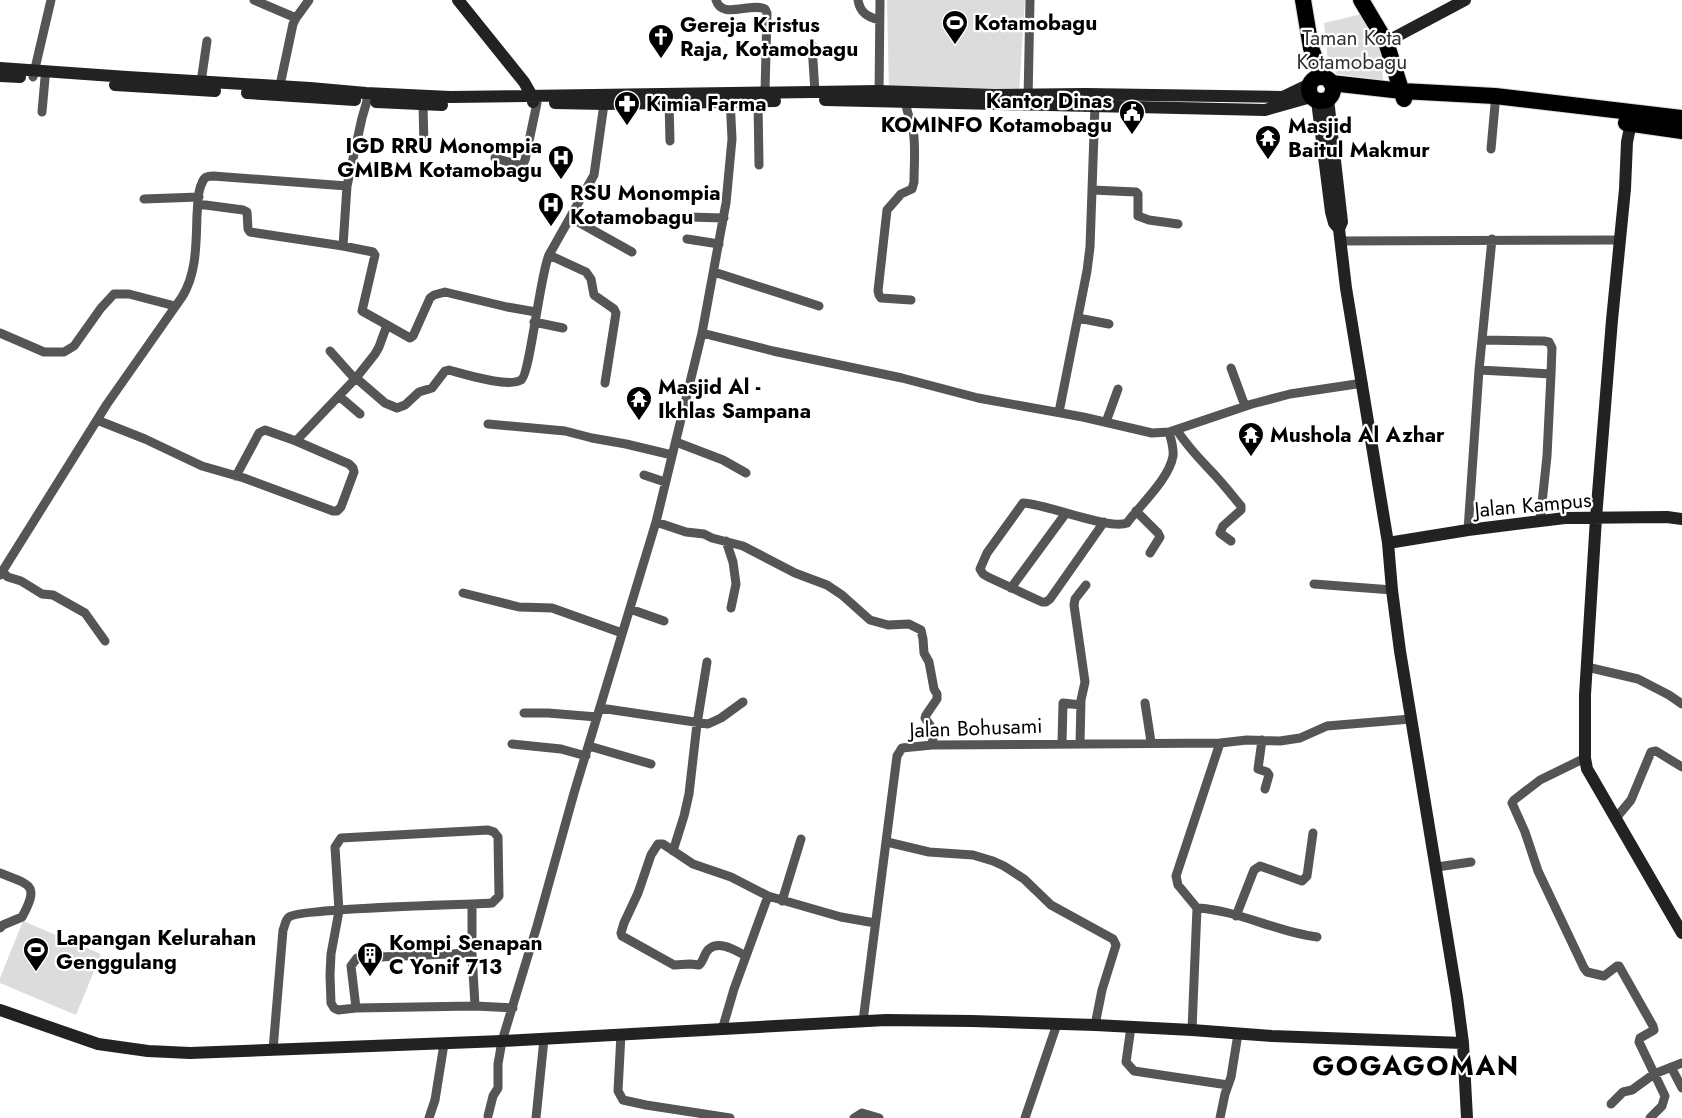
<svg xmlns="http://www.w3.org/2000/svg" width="1682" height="1118" font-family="Jost,sans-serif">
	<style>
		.green { fill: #dcdcdc }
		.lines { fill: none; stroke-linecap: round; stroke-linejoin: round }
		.highway-casing { stroke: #dbdbdb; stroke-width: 18 }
		.street { stroke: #555; stroke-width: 9 }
		.secondary { stroke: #222; stroke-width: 12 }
		.highway { stroke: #000; stroke-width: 16 }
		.labels { text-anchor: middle; stroke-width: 4.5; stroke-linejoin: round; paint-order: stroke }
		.poi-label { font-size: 21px; font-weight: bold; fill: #000; stroke: #fff; text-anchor: start }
		.park-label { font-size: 21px; fill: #333; stroke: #fff }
		.street-label { font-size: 21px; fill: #000; stroke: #fff }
		.district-label { font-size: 27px; font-weight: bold; letter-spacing: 1.5px; fill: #000; stroke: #fff }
	</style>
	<rect width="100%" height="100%" fill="#fff"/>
	<path class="green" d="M887 0H1025L1019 93 889 92Z
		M1362 14 1381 51 1383 80 1337 74 1328 62 1324 23Z
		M23 921 101 954 76 1015 0 983V978Z"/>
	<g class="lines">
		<defs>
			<path id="highway" d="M1303 0 1311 48 1322 77
				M1361 0 1386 42 1404 99
				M1309 89a12 12 0 1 1 24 0a12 12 0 1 1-24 0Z
				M1331 83 1402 91 1495 96 1682 118
				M1626 123 1682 131"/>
		</defs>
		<use href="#highway" class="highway-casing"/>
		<path class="street" d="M254 0 296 18
			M716 0C722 20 750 2 765 9L767 13 765 92
			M858 0C860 13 868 17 879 20
			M812 45 815 92
			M33 77 51 0
			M201 82 207 41
			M279 90 293 24 296 18 309 0
			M879 97 880 0
			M1028 100 1030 0
			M758 101 759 165
			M669 102 670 141
			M906 102C906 113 911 119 913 129 916 146 914 165 914 182L912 189 901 194 887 210 878 291 879 295 881 298 911 300
			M423 104 424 148
			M42 112 45 78
			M1491 149 1495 105
			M495 158 519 165 523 164 525 160 537 103
			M1092 190 1136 192 1138 194V216L1149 220 1178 224
			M144 199 199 197
			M198 204 243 210 247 212 248 229 250 232 343 246
			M688 217 724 218
			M571 218 632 252
			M687 239 719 244
			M1341 241 1620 240
			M549 255 586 272 591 279 594 295 614 309 616 313 605 383
			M714 272 819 306
			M1078 318 1109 324
			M534 322 563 328
			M387 325 410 338 413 336 430 298 434 295 445 292 507 307 536 312
			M0 333 44 352H64L74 346 101 308 114 294H129L175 306
			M702 333 773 351 902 378 978 398 1083 417 1152 433 1169 432 1252 404 1290 394 1363 383
			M1482 340 1544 341 1549 342 1552 348 1551 374
			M330 351 355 379
			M1231 368 1245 406
			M1479 370 1551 374 1547 456 1540 522
			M356 378 385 403 397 408 405 405 419 392 432 388 445 371 449 370C464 374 508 388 521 380 530 375 540 274 549 255L594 175 604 104
			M339 396 360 414
			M1059 412 1087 271 1090 247 1095 105
			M97 420 145 439 202 466 244 478 333 511H337L341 507 354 472 353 468 349 464 296 441 265 430 259 433 236 476
			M1106 422 1118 389
			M488 424 565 431 592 438 626 444 672 455
			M1177 430C1186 445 1198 457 1210 470 1221 481 1231 494 1241 506V510L1223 526 1220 533 1231 541
			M296 441 356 378 375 354 379 347 387 325 362 311 375 255 373 252 343 246 347 186
			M676 442 723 460 746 473
			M644 475 665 482
			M1136 511 1158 533 1160 537 1150 553
			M656 522 686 532 704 534 712 538 743 546 795 573 827 585 842 595 870 620 888 625 909 624 921 630 923 639 924 653 929 662 934 689 937 694V699L926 715 925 718 934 731 932 745
			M1104 522 1050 599 1046 602H1042L988 577 983 574 980 569 987 553 1023 503C1047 504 1109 530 1127 523 1141 504 1169 479 1173 456 1174 448 1171 439 1169 432
			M1468 530 1479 370 1492 239
			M726 541 733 562 736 584 731 608
			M2 572 8 577 21 581 42 594 53 595 85 613 105 641
			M0 575 107 404 182 297C197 273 196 243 197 215 198 205 197 192 202 183 204 177 207 176 213 176L347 186 362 118 367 101 366 93
			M1314 584 1392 590
			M1011 588 1066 513
			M463 593 519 607 552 608 622 633
			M630 609 664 621
			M1587 667 1638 679 1669 695 1682 704
			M1145 703 1151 742
			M600 708 708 724 721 718 743 702
			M524 713H548L597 717
			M1262 740 1258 769 1267 772 1269 775 1265 789
			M1062 743 1063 703 1081 705
			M1080 743 1081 700 1085 682 1074 605 1075 599 1086 585
			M512 744 561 749 586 756
			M589 746 651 764
			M1585 758 1540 780 1514 800 1512 803 1525 832 1538 871 1584 968 1587 972 1604 976 1617 966H1619L1653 1026 1654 1030 1640 1038 1639 1042 1665 1096 1662 1106 1650 1118
			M1616 818 1631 800 1651 752 1656 751 1682 767
			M887 842 929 852 973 855 993 861 1004 866 1024 879 1051 905 1113 939 1116 945 1102 990 1095 1025
			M673 851 684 816 689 794 697 724 707 662
			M1437 867 1471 862
			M0 873C30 885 40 884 22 917L3 925 0 928
			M782 901 801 839
			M472 905V953L475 1006
			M1197 908C1238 910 1276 932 1317 937
			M1236 916 1254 870 1260 866 1302 881 1307 876 1313 833
			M746 956C736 951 720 940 709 949 704 953 704 961 699 965L690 964 674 965 622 936 621 933 624 923 638 893 651 855 658 844H663L693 864 731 877 768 896 841 917 875 923
			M356 1008 351 966 357 958 472 953
			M863 1021 897 756 902 748 932 745 1220 743 1247 740 1280 741 1300 738 1327 726 1411 719
			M1131 1027 1126 1062 1134 1071 1228 1085
			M722 1030 734 989 768 896
			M1192 1030 1197 908 1178 885 1176 876 1220 743
			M621 1034 618 1091 623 1100 646 1105 730 1118
			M273 1050 283 930C285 926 285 920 289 917 300 908 465 905 492 903L499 896 498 837 494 832 488 830 341 838 335 847 339 911 331 954 330 975 331 1003 334 1008 338 1010 356 1008 475 1006 513 1008
			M1671 1067 1682 1088
			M1611 1104 1623 1092 1632 1090 1654 1074 1682 1063
			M488 1116 493 1096 498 1088V1064L502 1041 537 926 574 793 656 522 702 333 726 203 732 139 730 98
			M429 1118 435 1100 444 1044
			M536 1118 544 1039
			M854 1118 862 1113 879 1118
			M1025 1118 1057 1024
			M1220 1118 1225 1094 1231 1077 1238 1034"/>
		<path class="secondary" d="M458 0 524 82 532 96 533 102
			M1386 42 1465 0
			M0 68 127 77 310 88 366 93 450 97 879 91 994 95 1085 94 1283 97 1310 84
			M0 76 20 77
			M115 85 215 91
			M247 93 355 100
			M1328 99 1342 222 1339 229 1346 288 1388 543 1392 590 1400 651 1457 997 1463 1043 1467 1118
			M825 100 1265 110 1311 97
			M1317 101 1331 212 1334 223 1339 229
			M376 102 442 105
			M555 103 604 104 775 101
			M1631 123 1627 142 1625 189 1612 320 1596 518 1585 695V758L1587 769 1590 774 1682 933
			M1388 543 1468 530 1565 518 1667 517 1682 519
			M0 1010 98 1044 148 1051 190 1053 502 1041 886 1020 972 1021 1095 1025 1192 1030 1272 1036 1463 1043"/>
		<use href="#highway" class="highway"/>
	</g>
	<defs>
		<symbol id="stadium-pin" viewBox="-11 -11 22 30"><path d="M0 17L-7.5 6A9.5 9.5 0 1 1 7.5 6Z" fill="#000" stroke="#fff"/><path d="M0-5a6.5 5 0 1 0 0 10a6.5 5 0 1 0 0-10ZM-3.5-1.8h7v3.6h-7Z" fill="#fff"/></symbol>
		<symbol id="church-pin" viewBox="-11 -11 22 30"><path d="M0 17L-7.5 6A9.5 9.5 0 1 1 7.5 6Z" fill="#000" stroke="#fff"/><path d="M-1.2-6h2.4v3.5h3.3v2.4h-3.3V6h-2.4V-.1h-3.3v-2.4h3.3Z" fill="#fff"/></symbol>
		<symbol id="pharmacy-pin" viewBox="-11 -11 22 30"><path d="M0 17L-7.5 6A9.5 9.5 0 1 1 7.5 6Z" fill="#000" stroke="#fff"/><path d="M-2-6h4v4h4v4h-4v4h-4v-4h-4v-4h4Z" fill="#fff"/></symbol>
		<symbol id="civic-pin" viewBox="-11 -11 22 30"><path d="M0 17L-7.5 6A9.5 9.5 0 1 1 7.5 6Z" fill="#000" stroke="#fff"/><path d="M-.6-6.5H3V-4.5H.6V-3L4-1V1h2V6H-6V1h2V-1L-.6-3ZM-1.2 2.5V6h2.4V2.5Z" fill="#fff"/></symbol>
		<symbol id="temple-pin" viewBox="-11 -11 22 30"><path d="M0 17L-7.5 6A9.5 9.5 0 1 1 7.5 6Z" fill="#000" stroke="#fff"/><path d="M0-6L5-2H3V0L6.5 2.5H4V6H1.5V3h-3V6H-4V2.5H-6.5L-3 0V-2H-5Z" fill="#fff"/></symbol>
		<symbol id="hospital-pin" viewBox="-11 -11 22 30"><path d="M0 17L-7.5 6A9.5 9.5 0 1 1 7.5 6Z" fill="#000" stroke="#fff"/><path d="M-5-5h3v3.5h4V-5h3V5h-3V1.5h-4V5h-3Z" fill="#fff"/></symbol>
		<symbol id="building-pin" viewBox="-11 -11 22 30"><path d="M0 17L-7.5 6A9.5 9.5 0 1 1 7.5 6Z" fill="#000" stroke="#fff"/><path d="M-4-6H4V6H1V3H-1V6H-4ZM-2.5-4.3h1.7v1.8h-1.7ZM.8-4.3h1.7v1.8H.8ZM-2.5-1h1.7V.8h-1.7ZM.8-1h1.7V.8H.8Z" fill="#fff"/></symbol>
	</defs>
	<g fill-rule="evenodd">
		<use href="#stadium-pin" x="940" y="8" width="30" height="40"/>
		<use href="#church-pin" x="646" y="22" width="30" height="40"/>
		<use href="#pharmacy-pin" x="612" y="89" width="30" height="40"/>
		<use href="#civic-pin" x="1117" y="98" width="30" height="40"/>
		<use href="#temple-pin" x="1253" y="123" width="30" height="40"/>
		<use href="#hospital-pin" x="546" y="143" width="30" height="40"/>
		<use href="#hospital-pin" x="536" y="190" width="30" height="40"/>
		<use href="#temple-pin" x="624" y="384" width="30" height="40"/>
		<use href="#temple-pin" x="1236" y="420" width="30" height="40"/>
		<use href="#stadium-pin" x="21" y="935" width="30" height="40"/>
		<use href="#building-pin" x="355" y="940" width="30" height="40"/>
	</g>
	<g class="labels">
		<g class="poi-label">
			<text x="974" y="30">Kotamobagu</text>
			<text x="680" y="32">Gereja Kristus<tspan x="680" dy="24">Raja, Kotamobagu</tspan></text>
			<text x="1112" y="108" text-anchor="end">Kantor Dinas<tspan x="1112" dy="24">KOMINFO Kotamobagu</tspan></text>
			<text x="646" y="111">Kimia Farma</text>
			<text x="1288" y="133">Masjid<tspan x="1288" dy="24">Baitul Makmur</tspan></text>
			<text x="542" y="153" text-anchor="end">IGD RRU Monompia<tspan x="542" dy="24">GMIBM Kotamobagu</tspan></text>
			<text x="570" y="200">RSU Monompia<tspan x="570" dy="24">Kotamobagu</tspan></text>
			<text x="658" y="394">Masjid Al -<tspan x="658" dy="24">Ikhlas Sampana</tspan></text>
			<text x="1270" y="442">Mushola Al Azhar</text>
			<text x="56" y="945">Lapangan Kelurahan<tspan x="56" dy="24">Genggulang</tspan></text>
			<text x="389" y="950">Kompi Senapan<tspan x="389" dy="24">C Yonif 713</tspan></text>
		</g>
		<g class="park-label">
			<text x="1352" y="45">Taman Kota<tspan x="1352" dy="24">Kotamobagu</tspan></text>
		</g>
		<g class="street-label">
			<text transform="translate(1533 505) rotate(-5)" y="7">Jalan Kampus</text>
			<text transform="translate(976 728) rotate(-2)" y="7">Jalan Bohusami</text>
		</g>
		<g class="district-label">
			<text x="1416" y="1075">GOGAGOMAN</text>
		</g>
	</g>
</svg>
